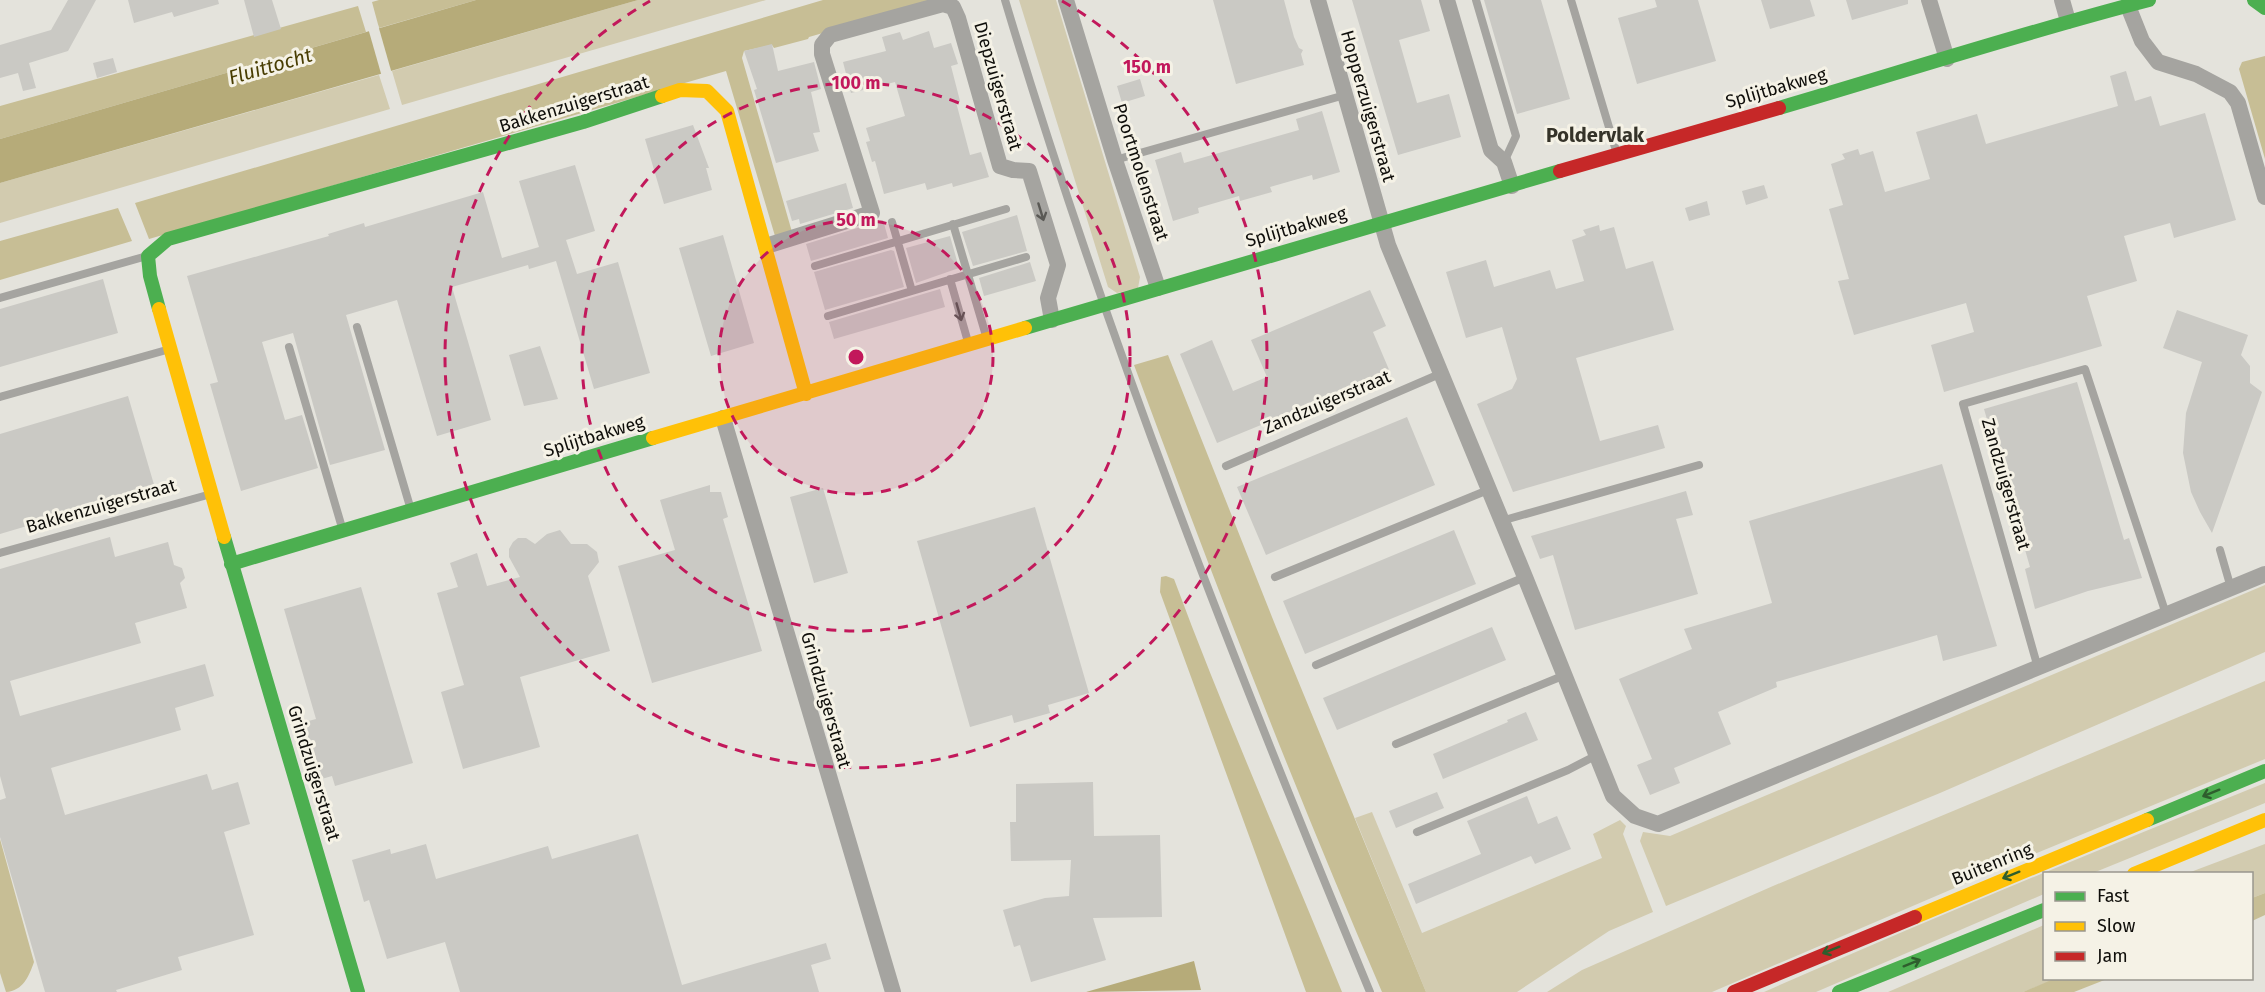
<svg xmlns="http://www.w3.org/2000/svg" width="2265" height="992" font-family="'Fira Sans',sans-serif">
	<style>
		.green { fill: #d2cbaf }
		.forest { fill: #c7be95 }
		.water { fill: #b6ab79 }
		.pier { fill: #e4e3dc }
		.building { fill: #cac9c4 }
		.lines { fill: none; stroke-linecap: round; stroke-linejoin: round }
		.lane { stroke: #a5a4a0; stroke-width: 8 }
		.street { stroke: #a5a4a0; stroke-width: 16 }
		.fast { stroke: #4caf50; stroke-width: 14 }
		.slow { stroke: #ffc107; stroke-width: 14 }
		.jam { stroke: #c62828; stroke-width: 14 }
		.oneway { stroke: #5a5955 }
		.oneway2 { stroke: #2e5e2d }
		.ring { fill: none; stroke: #c2185b; stroke-width: 3; stroke-dasharray: 10 8 }
		.labels { text-anchor: middle; stroke-width: 6; stroke-linejoin: round; paint-order: stroke }
		.street-label { font-size: 18px; fill: #0f0e0a; stroke: #f5f2e6 }
		.water-label { font-size: 20px; font-style: italic; fill: #483d02; stroke: #f5f2e6 }
		.neighbourhood-label { font-size: 20px; font-weight: bold; fill: #353329; stroke: #f5f2e6 }
		.centre { fill: #c2185b; stroke: #f5f2e6; stroke-width: 3 }
		.ring-label { font-size: 18px; text-anchor: middle; font-weight: bold; fill: #c2185b; stroke: #f5f2e6; stroke-width: 6; stroke-linejoin: round; paint-order: stroke }
	</style>
	<rect width="100%" height="100%" fill="#e4e3dc"/>
	<path class="green" d="M638 0H766L402 105 392 71Z
		M1019 0H1056L1140 277 1138 288 1117 293 1108 287Z
		M379 75 390 109 0 223V183Z
		M2265 585V652L1940 793 1666 906 1640 841 1643 832 1670 836Z
		M2265 681V759L2020 860 1712 992H1547L1582 970 1773 886Z
		M2265 783V803L2093 873 2044 874V894L1816 992H1764C1930 919 2097 850 2265 783Z
		M1372 812 1422 933 1602 858 1593 834 1620 820 1626 826 1623 834 1653 912 1609 931 1517 992H1426L1355 818Z
		M2265 844V893L2252 898V874L2188 873Z
		M2044 925V978L2056 979 2023 992H1888Z"/>
	<path class="forest" d="M379 0H476L379 28 372 2Z
		M823 0H937L809 37 808 39 774 48 772 45 744 51 742 58 792 232 775 236 726 71 149 239 135 203Z
		M358 6 366 32 0 139V106Z
		M2265 56V159L2239 69 2242 62Z
		M118 208 132 241 0 280V241Z
		M1168 355 1276 627 1426 992H1382C1293 786 1212 576 1134 365Z
		M1166 576 1174 579C1226 719 1286 854 1342 992H1306L1160 592 1161 577Z
		M0 839 34 962C29 976 23 991 6 992L0 973Z
		M2265 893V915L2252 921V898Z
		M2056 978H2107V979L2074 992H2023Z"/>
	<path class="water" d="M476 0H638L0 183V139Z
		M1194 961 1201 990 1086 992Z"/>
	<path class="pier" d="M378 25 392 74 382 77 368 28Z"/>
	<path class="building" d="M68 0H96L68 51 29 63 36 88 23 91 18 73 0 78V45L51 30Z
		M128 0H218L219 4 174 17 172 12 134 23Z
		M244 0H272L281 29 254 37Z
		M1213 0H1284L1294 37 1299 48 1303 50 1301 54 1304 65 1236 84Z
		M1352 0H1421L1430 31 1399 40 1417 103 1449 94 1461 137 1398 155Z
		M1484 0H1541L1570 99 1517 114Z
		M1655 0H1698L1716 61 1637 84 1618 18 1657 7Z
		M1761 0H1810L1815 16 1770 29Z
		M1846 0H1908V4L1852 20Z
		M929 31 934 48 951 43 958 64 951 66 960 101 956 102 970 155 981 152 989 177 953 187 952 183 927 190 925 183 884 194 875 161 872 162 866 142 870 141 866 128 905 116 895 82 851 93 843 62 886 51 882 37 900 32 903 40Z
		M772 44 778 71 814 62 821 89 811 92 820 132 813 133 819 151 776 163 754 90 757 89 744 51Z
		M113 58 117 72 97 78 93 63Z
		M2126 71 2135 101 2151 96 2160 126 2205 113 2236 220 2174 238 2170 223 2124 236 2137 281 2087 296 2102 346 1944 392 1931 345 1974 332 1966 303 1854 335 1838 281 1849 279 1829 209 1843 205 1831 164 1845 159 1842 154 1858 149 1860 155 1873 151 1885 192 1930 179 1916 132 1977 114 1986 144 2118 106 2110 76Z
		M1140 79 1145 96 1122 103 1117 86Z
		M1322 111 1340 172 1313 180 1312 175 1270 187 1272 192 1240 201 1239 196 1198 208 1199 213 1173 221 1155 160 1181 152 1184 163 1299 130 1296 119Z
		M693 125 709 168H706L712 190 664 204 645 139Z
		M575 165 595 231 566 240 577 274 618 262 650 373 594 389 556 261 529 269 528 265 452 287 491 420 437 436 397 300 346 315 385 450 330 465 293 333 262 342 285 420 302 415 318 468 241 491 210 384 218 382 187 276 329 236 328 234 364 223 365 227 483 192 502 258 539 247 519 181Z
		M846 183 853 208 800 224 799 219 792 221 786 201Z
		M1764 185 1768 198 1746 205 1742 191Z
		M1707 201 1710 215 1689 221 1685 208Z
		M1017 215 1027 251 973 266 962 232Z
		M883 220 888 238 811 261 806 244Z
		M1599 225 1600 231 1614 227 1626 269 1653 261 1674 330 1576 358 1600 441 1658 425 1665 448 1513 492 1477 404 1512 389 1517 379 1502 327 1466 338 1446 272 1486 260 1494 287 1550 270 1556 289 1584 281 1572 240 1586 235 1583 230Z
		M723 235 754 343 711 356 679 248Z
		M950 236 959 268 916 283 906 248Z
		M891 250 894 251 904 287 825 310 814 272Z
		M1030 262 1036 281 984 296 979 278Z
		M103 279 118 333 0 367V309Z
		M940 289 945 307 834 339 829 322Z
		M1370 290 1386 326 1373 332 1390 372 1217 443 1180 354 1212 340 1233 391 1267 377 1251 340Z
		M2177 310 2248 335 2241 355 2250 366V383L2262 392 2212 533 2200 512 2191 492 2183 453 2186 413 2202 362 2163 348Z
		M540 346 558 399 524 406 509 355Z
		M2077 382 2124 540 2129 538 2142 578 2088 591 2035 609 2025 569 2030 567 1984 409Z
		M128 396 155 488 0 534V434Z
		M1407 417 1435 485 1266 555 1237 487Z
		M1942 464 1997 646 1943 661 1937 635 1776 682 1777 687 1718 712 1731 744 1674 768 1680 783 1650 795 1637 765 1652 759 1619 679 1692 649 1684 629 1772 603 1749 521Z
		M710 485V492H721L728 517 723 519 762 651 652 683 618 566 675 550 660 500Z
		M823 488 848 573 814 583 790 497Z
		M1686 491 1693 515 1676 519 1698 594 1575 630 1553 555 1540 559 1531 536Z
		M1035 507 1089 693 1048 705 1050 713 1014 723 1012 715 970 727 917 541Z
		M560 530 571 544H587L597 552 599 562 588 576 610 651 520 677 540 747 463 769 441 692 464 685 437 593 458 587 450 563 477 553 487 586 520 577 509 557V549L513 542 518 538H526L535 544 547 534Z
		M1454 530 1476 584 1305 654 1283 601Z
		M110 537 115 557 168 542 174 565 182 568 185 578 180 583 187 608 135 623 141 643 10 681 20 716 205 664 214 696 175 708 181 730 51 768 65 815 207 774 212 790 238 782 250 824 224 832 254 935 178 957 182 970 116 990 117 992H45L0 837V800L6 798 0 776V569Z
		M361 587 413 763 335 786 332 776 318 780 301 723 316 719 284 609Z
		M1492 627 1506 660 1337 730 1323 698Z
		M1526 712 1538 740 1443 779 1433 754 1508 722 1507 720Z
		M1093 782 1094 836 1160 835 1162 917 1093 918 1106 960 1031 982 1020 945 1014 947 1003 910 1045 898 1069 896 1071 860 1011 861 1010 822H1016V784Z
		M1437 792 1444 808 1396 828 1389 811Z
		M1527 796 1538 824 1557 816 1571 849 1535 864 1531 856 1416 904 1408 884 1481 854 1467 821Z
		M638 834 682 985 826 943 831 959 811 965 819 992H460L445 942 387 959 369 900 364 902 352 860 390 849 391 854 426 844 436 879 548 846 552 859Z"/>
	<g class="lines">
		<path class="lane" d="M1005 0C1106 338 1235 666 1370 992
			M1476 0 1516 136 1504 162
			M1571 0 1617 154
			M1115 160 1345 95
			M892 222 912 291
			M953 224 987 339
			M815 266 1006 209
			M950 279 968 342
			M0 298 147 256
			M828 316 1026 257
			M357 327 411 510
			M289 347 343 531
			M0 397 170 349
			M1226 466 1442 373
			M1501 521 1699 465
			M2220 550 2231 588
			M0 553 211 494
			M1275 577 1488 490
			M1316 665 1525 577
			M2038 668 1963 404 2085 369 2166 614
			M1396 744 1565 675
			M1417 832 1568 770 1597 755"/>
		<path class="street" d="M1066 0 1115 160 1158 288
			M1318 0 1388 245 1525 577 1613 796 1635 816 1658 824 2265 574
			M1447 0 1491 150 1504 162 1512 186
			M1929 0 1947 59
			M2062 0 2068 21
			M2128 6 2142 41 2158 62 2196 74 2230 92 2238 103 2265 197
			M766 246 872 213 822 54V45L830 35 943 4 953 7 958 18 1000 166 1013 170 1029 171 1058 265 1048 298 1052 320
			M723 418 893 992"/>
		<path class="fast" d="M2254 0 2265 8
			M1779 108C1902 72 2025 32 2149 0
			M159 309 150 276 148 256 168 239 583 122 662 96
			M1025 328 1560 171
			M224 537 358 992
			M231 564 653 438
			M2147 820 2265 771
			M1839 992 2044 910"/>
		<path class="slow" d="M662 96 680 90 707 91 727 111 806 394
			M159 309 224 537
			M653 438 1025 328
			M2134 874 2265 820
			M1915 917 2147 820"/>
		<path class="jam" d="M1560 171 1779 108
			M1734 992 1915 917"/>
	</g>
	<defs><path id="oneway-shaft" d="M-6 0H5M1.5-3L5.5 0L1.5 3" fill="none" stroke-width="1.6" stroke-linecap="round" stroke-linejoin="round" transform="scale(1.5)"/></defs>
	<g class="oneway">
		<use href="#oneway-shaft" transform="translate(1041 212) rotate(73)"/>
		<use href="#oneway-shaft" transform="translate(959 312) rotate(74)"/>
	</g>
	<g class="oneway2">
		<use href="#oneway-shaft" transform="translate(2211 793) rotate(158)"/>
		<use href="#oneway-shaft" transform="translate(2011 875) rotate(158)"/>
		<use href="#oneway-shaft" transform="translate(1831 950) rotate(158)"/>
		<use href="#oneway-shaft" transform="translate(1912 963) rotate(-22)"/>
	</g>
	<circle cx="856" cy="357" r="137" fill="#c2185b" fill-opacity=".12"/>
	<g class="ring">
		<circle cx="856" cy="357" r="137"/>
		<circle cx="856" cy="357" r="274"/>
		<path d="M1062 1A411 411 0 1 1 650 1"/>
	</g>
	<g class="labels">
		<g class="street-label">
			<text transform="translate(998 86) rotate(74)" y="6">Diepzuigerstraat</text>
			<text transform="translate(1776 88) rotate(-16)" y="6">Splijtbakweg</text>
			<text transform="translate(574 104) rotate(-17)" y="6">Bakkenzuigerstraat</text>
			<text transform="translate(1368 106) rotate(74)" y="6">Hopperzuigerstraat</text>
			<text transform="translate(1141 172) rotate(72)" y="6">Poortmolenstraat</text>
			<text transform="translate(1296 227) rotate(-16)" y="6">Splijtbakweg</text>
			<text transform="translate(1327 402) rotate(-23)" y="6">Zandzuigerstraat</text>
			<text transform="translate(594 436) rotate(-17)" y="6">Splijtbakweg</text>
			<text transform="translate(2006 484) rotate(74)" y="6">Zandzuigerstraat</text>
			<text transform="translate(101 506) rotate(-16)" y="6">Bakkenzuigerstraat</text>
			<text transform="translate(826 700) rotate(74)" y="6">Grindzuigerstraat</text>
			<text transform="translate(314 773) rotate(73)" y="6">Grindzuigerstraat</text>
			<text transform="translate(1992 864) rotate(-22)" y="6">Buitenring</text>
		</g>
		<g class="water-label">
			<text transform="translate(270 66) rotate(-16)" y="7">Fluittocht</text>
		</g>
		<g class="neighbourhood-label">
			<text x="1595" y="142">Poldervlak</text>
		</g>
	</g>
	<circle cx="856" cy="357" r="9" class="centre"/>
	<g class="ring-label">
		<text x="1147" y="73">150 m</text>
		<text x="856" y="89">100 m</text>
		<text x="856" y="226">50 m</text>
	</g>
	<rect x="2043" y="872" width="210" height="108" fill="#f5f2e6" stroke="#99978e" stroke-width="1.5"/>
	<rect x="2055" y="892" width="30" height="9" fill="#4caf50" stroke="#99978e" stroke-width="1.5"/>
	<text x="2097" y="902" font-size="18" fill="#0f0e0a">Fast</text>
	<rect x="2055" y="922" width="30" height="9" fill="#ffc107" stroke="#99978e" stroke-width="1.5"/>
	<text x="2097" y="932" font-size="18" fill="#0f0e0a">Slow</text>
	<rect x="2055" y="952" width="30" height="9" fill="#c62828" stroke="#99978e" stroke-width="1.5"/>
	<text x="2097" y="962" font-size="18" fill="#0f0e0a">Jam</text>
</svg>
